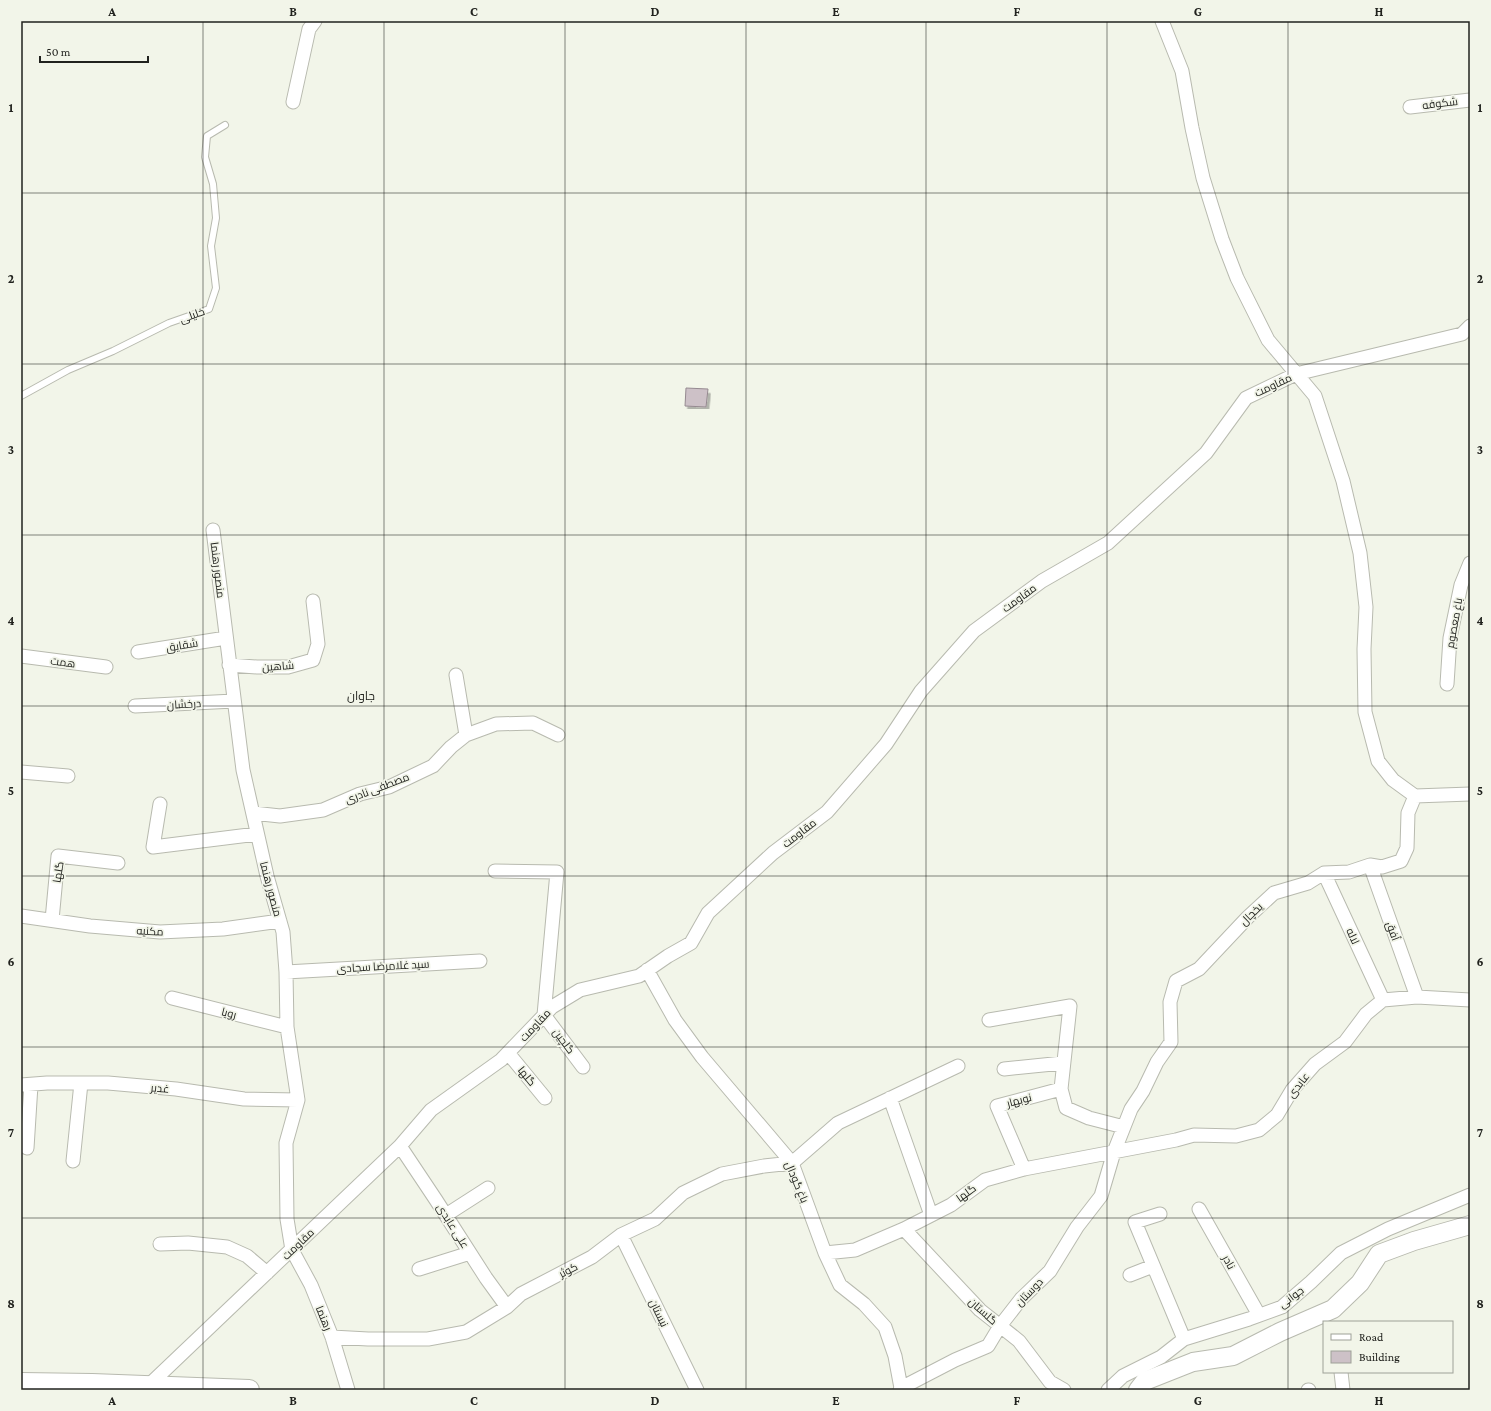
<svg xmlns="http://www.w3.org/2000/svg" width="1491" height="1411" font-family="'Crimson Pro',Cairo,serif">
	<style>
		.building { fill: #cdc1c7; stroke: #958990; filter: url(#shadow) }
		.lines { fill: none; stroke-linecap: round; stroke-linejoin: round }
		.lane-casing { stroke: #b8baaf; stroke-width: 8 }
		.street-casing { stroke: #b8baaf; stroke-width: 15 }
		.secondary-casing { stroke: #b8baaf; stroke-width: 20 }
		.primary-casing { stroke: #b8baaf; stroke-width: 22 }
		.lane { stroke: #fff; stroke-width: 6 }
		.street { stroke: #fff; stroke-width: 13 }
		.secondary { stroke: #fff; stroke-width: 18 }
		.primary { stroke: #fff; stroke-width: 20 }
		.grid { fill: none; stroke: #21221e; stroke-width: 1; stroke-opacity: 0.55 }
		.labels { text-anchor: middle; stroke-width: 3.5; stroke-linejoin: round; paint-order: stroke }
		.street-label { font-size: 11px; fill: #21221e; stroke: #f2f5e9 }
		.neighbourhood-label { font-size: 12px; fill: #21221e; stroke: #f2f5e9 }
		.neatline { fill: none; stroke: #21221e; stroke-width: 1.5 }
		.grid-label { font-size: 13px; text-anchor: middle; font-weight: bold; fill: #21221e }
	</style>
	<defs>
		<filter id="shadow"><feDropShadow dx="2.5" dy="4.5" stdDeviation="0" flood-color="#0004"/></filter>
	</defs>
	<rect width="100%" height="100%" fill="#f2f5e9"/>
	<path class="building" d="M686 388 708 389 706 407 685 406Z"/>
	<g class="lines">
		<defs>
			<path id="lane" d="M21 396 68 370 113 351 169 323 209 309 216 288 211 246 216 218 213 184 205 157 207 136 225 125"/>
			<path id="street" d="M1162 21 1182 71 1192 128 1203 178 1222 239 1237 278 1268 340 1315 396 1343 481 1360 553 1366 607 1364 649 1365 712 1378 761 1393 780 1415 796
				M293 102 309 29 315 21
				M1410 107 1470 100
				M213 530 243 770 267 876 283 932 286 972 287 1027 298 1100 286 1143 287 1219 292 1250 311 1285 332 1337 348 1390
				M138 652 226 638
				M21 656 106 667
				M229 665 257 667H288L313 660 318 644 313 601
				M456 675 466 735
				M1447 684 1450 638 1461 585 1470 563
				M135 706 234 701
				M21 772 68 776
				M160 804 153 847 257 834
				M253 813 280 816 323 810 360 794 389 787 433 766 451 747 466 735 496 724 533 723 558 735
				M1370 865 1417 997
				M495 871 557 872 544 1015 583 1067
				M1324 873 1383 1000
				M21 916 90 926 160 932 223 929 280 921
				M52 920 58 856 118 863
				M647 970 675 1020 702 1057 792 1163 825 1253 840 1285 864 1304 885 1327 895 1356 901 1388
				M286 972 480 961
				M172 998 287 1027
				M989 1020 1070 1006 1061 1089 1066 1108 1089 1118 1124 1127
				M508 1053 545 1098
				M1004 1069 1063 1063
				M21 1085 47 1083H108L176 1089 244 1099 298 1100
				M890 1098 931 1215
				M400 1146 436 1200 486 1278 507 1307
				M27 1148 31 1085
				M73 1161 81 1083
				M1024 1169 997 1106 1061 1089
				M1199 1209 1259 1315
				M1160 1214 1135 1222 1184 1339
				M446 1215 488 1188
				M904 1229 980 1310 1019 1341 1050 1382 1064 1390
				M621 1235 697 1390
				M160 1244 188 1243 227 1247 247 1256 267 1273
				M825 1253 855 1250 904 1229 951 1205 985 1180 1024 1169 1176 1140 1194 1135 1236 1136 1259 1130 1277 1115 1292 1090 1315 1064 1345 1042 1366 1014 1383 1000 1417 997 1470 1000
				M419 1269 470 1253
				M1130 1275 1153 1266
				M332 1337 368 1339H428L466 1332 507 1307 521 1294 592 1257 621 1235 655 1219 683 1193 722 1174 764 1166 792 1163 838 1123 958 1066
				M1341 1372 1343 1390
				M148 1386 400 1146 431 1110 501 1060 552 1007 580 990 639 976 668 956 691 943 708 913 773 853 827 812 886 744 921 691 974 631 1042 581 1108 543 1206 453 1246 398 1296 374 1462 334 1470 326
				M900 1390 901 1388 955 1360 988 1346 1000 1326 1021 1299 1050 1271 1077 1227 1101 1196 1114 1152 1131 1109 1143 1091 1157 1062 1171 1042 1170 1002 1176 981 1199 969 1248 917 1274 893 1308 883 1324 873 1349 872 1370 865 1382 867 1401 861 1407 848 1408 813 1415 796 1470 794
				M1108 1390 1123 1376 1161 1357 1184 1339 1249 1319 1282 1307 1311 1282 1341 1253 1388 1229 1470 1195
				M1308 1390H1309"/>
			<path id="secondary" d="M1138 1390 1145 1381 1193 1362 1233 1356 1280 1332 1333 1309 1360 1283 1379 1254 1414 1241 1470 1225"/>
			<path id="primary" d="M21 1383 92 1384 249 1390"/>
		</defs>
		<use href="#lane" class="lane-casing"/>
		<use href="#street" class="street-casing"/>
		<use href="#secondary" class="secondary-casing"/>
		<use href="#primary" class="primary-casing"/>
		<use href="#lane" class="lane"/>
		<use href="#street" class="street"/>
		<use href="#secondary" class="secondary"/>
		<use href="#primary" class="primary"/>
	</g>
	<path class="grid" d="M203 21V1390M384 21V1390M565 21V1390M746 21V1390M926 21V1390M1107 21V1390M1288 21V1390M21 193H1470M21 364H1470M21 535H1470M21 706H1470M21 876H1470M21 1047H1470M21 1218H1470"/>
	<g class="labels">
		<g class="street-label">
			<text transform="translate(1440 103) rotate(-7)" y="4">شکوفه</text>
			<text transform="translate(192 315) rotate(-20)" y="4">خلیلی</text>
			<text transform="translate(1273 385) rotate(-25)" y="4">مقاومت</text>
			<text transform="translate(218 570) rotate(83)" y="4">منصور رهنما</text>
			<text transform="translate(1019 598) rotate(-36)" y="4">مقاومت</text>
			<text transform="translate(1454 623) rotate(-80)" y="4">باغ معصوم</text>
			<text transform="translate(182 645) rotate(-9)" y="4">شقایق</text>
			<text transform="translate(63 662) rotate(8)" y="4">همت</text>
			<text transform="translate(278 666) rotate(-4)" y="4">شاهین</text>
			<text transform="translate(184 704) rotate(-3)" y="4">درخشان</text>
			<text transform="translate(377 788) rotate(-21)" y="4">مصطفی نادری</text>
			<text transform="translate(799 833) rotate(-38)" y="4">مقاومت</text>
			<text transform="translate(58 872) rotate(-81)" y="4">گلها</text>
			<text transform="translate(271 889) rotate(75)" y="4">منصور رهنما</text>
			<text transform="translate(1251 914) rotate(-44)" y="4">یخچال</text>
			<text transform="translate(150 931) rotate(3)" y="4">مکنیه</text>
			<text transform="translate(1393 931) rotate(70)" y="4">اُفق</text>
			<text transform="translate(1353 936) rotate(65)" y="4">لاله</text>
			<text transform="translate(383 966) rotate(-3)" y="4">سید غلامرضا سجادی</text>
			<text transform="translate(229 1013) rotate(14)" y="4">رویا</text>
			<text transform="translate(535 1025) rotate(-47)" y="4">مقاومت</text>
			<text transform="translate(564 1041) rotate(53)" y="4">گلچین</text>
			<text transform="translate(527 1076) rotate(51)" y="4">گلها</text>
			<text transform="translate(1298 1085) rotate(-52)" y="4">عابدی</text>
			<text transform="translate(160 1088) rotate(5)" y="4">غدیر</text>
			<text transform="translate(1019 1100) rotate(-15)" y="4">نوبهار</text>
			<text transform="translate(797 1182) rotate(67)" y="4">باغ گودال</text>
			<text transform="translate(966 1193) rotate(-36)" y="4">گلها</text>
			<text transform="translate(453 1226) rotate(58)" y="4">علی عابدی</text>
			<text transform="translate(298 1244) rotate(-44)" y="4">مقاومت</text>
			<text transform="translate(1229 1262) rotate(61)" y="4">نادر</text>
			<text transform="translate(568 1270) rotate(-28)" y="4">کوثر</text>
			<text transform="translate(1029 1292) rotate(-46)" y="4">دوستان</text>
			<text transform="translate(1291 1297) rotate(-37)" y="4">جوانی</text>
			<text transform="translate(983 1311) rotate(42)" y="4">گلستان</text>
			<text transform="translate(659 1313) rotate(64)" y="4">نیستان</text>
			<text transform="translate(324 1318) rotate(68)" y="4">رهنما</text>
		</g>
		<g class="neighbourhood-label">
			<text x="361" y="700">جاوان</text>
		</g>
	</g>
	<rect width="1491" height="1411" fill="none" stroke="#f2f5e9" stroke-width="44"/>
	<rect x="1323" y="1321" width="130" height="52" fill="#f2f5e9" stroke="#9ea198"/>
	<rect x="1331" y="1334" width="20" height="6" fill="#ffffff" stroke="#9ea198"/>
	<text x="1359" y="1341" font-size="12" fill="#21221e">Road</text>
	<rect x="1331" y="1351" width="20" height="12" fill="#cdc1c7" stroke="#9ea198"/>
	<text x="1359" y="1361" font-size="12" fill="#21221e">Building</text>
	<path d="M40 56v6h108v-6" fill="none" stroke="#21221e" stroke-width="2"/>
	<text x="46" y="56" font-size="12" fill="#21221e" stroke="#f2f5e9" stroke-width="3" paint-order="stroke">50 m</text>
	<rect x="22" y="22" width="1447" height="1367" class="neatline"/>
	<g class="grid-label">
		<text x="112" y="16">A</text>
		<text x="293" y="16">B</text>
		<text x="474" y="16">C</text>
		<text x="655" y="16">D</text>
		<text x="836" y="16">E</text>
		<text x="1017" y="16">F</text>
		<text x="1198" y="16">G</text>
		<text x="1379" y="16">H</text>
		<text x="11" y="112">1</text>
		<text x="1480" y="112">1</text>
		<text x="11" y="283">2</text>
		<text x="1480" y="283">2</text>
		<text x="11" y="454">3</text>
		<text x="1480" y="454">3</text>
		<text x="11" y="625">4</text>
		<text x="1480" y="625">4</text>
		<text x="11" y="795">5</text>
		<text x="1480" y="795">5</text>
		<text x="11" y="966">6</text>
		<text x="1480" y="966">6</text>
		<text x="11" y="1137">7</text>
		<text x="1480" y="1137">7</text>
		<text x="11" y="1308">8</text>
		<text x="1480" y="1308">8</text>
		<text x="112" y="1405">A</text>
		<text x="293" y="1405">B</text>
		<text x="474" y="1405">C</text>
		<text x="655" y="1405">D</text>
		<text x="836" y="1405">E</text>
		<text x="1017" y="1405">F</text>
		<text x="1198" y="1405">G</text>
		<text x="1379" y="1405">H</text>
	</g>
</svg>
